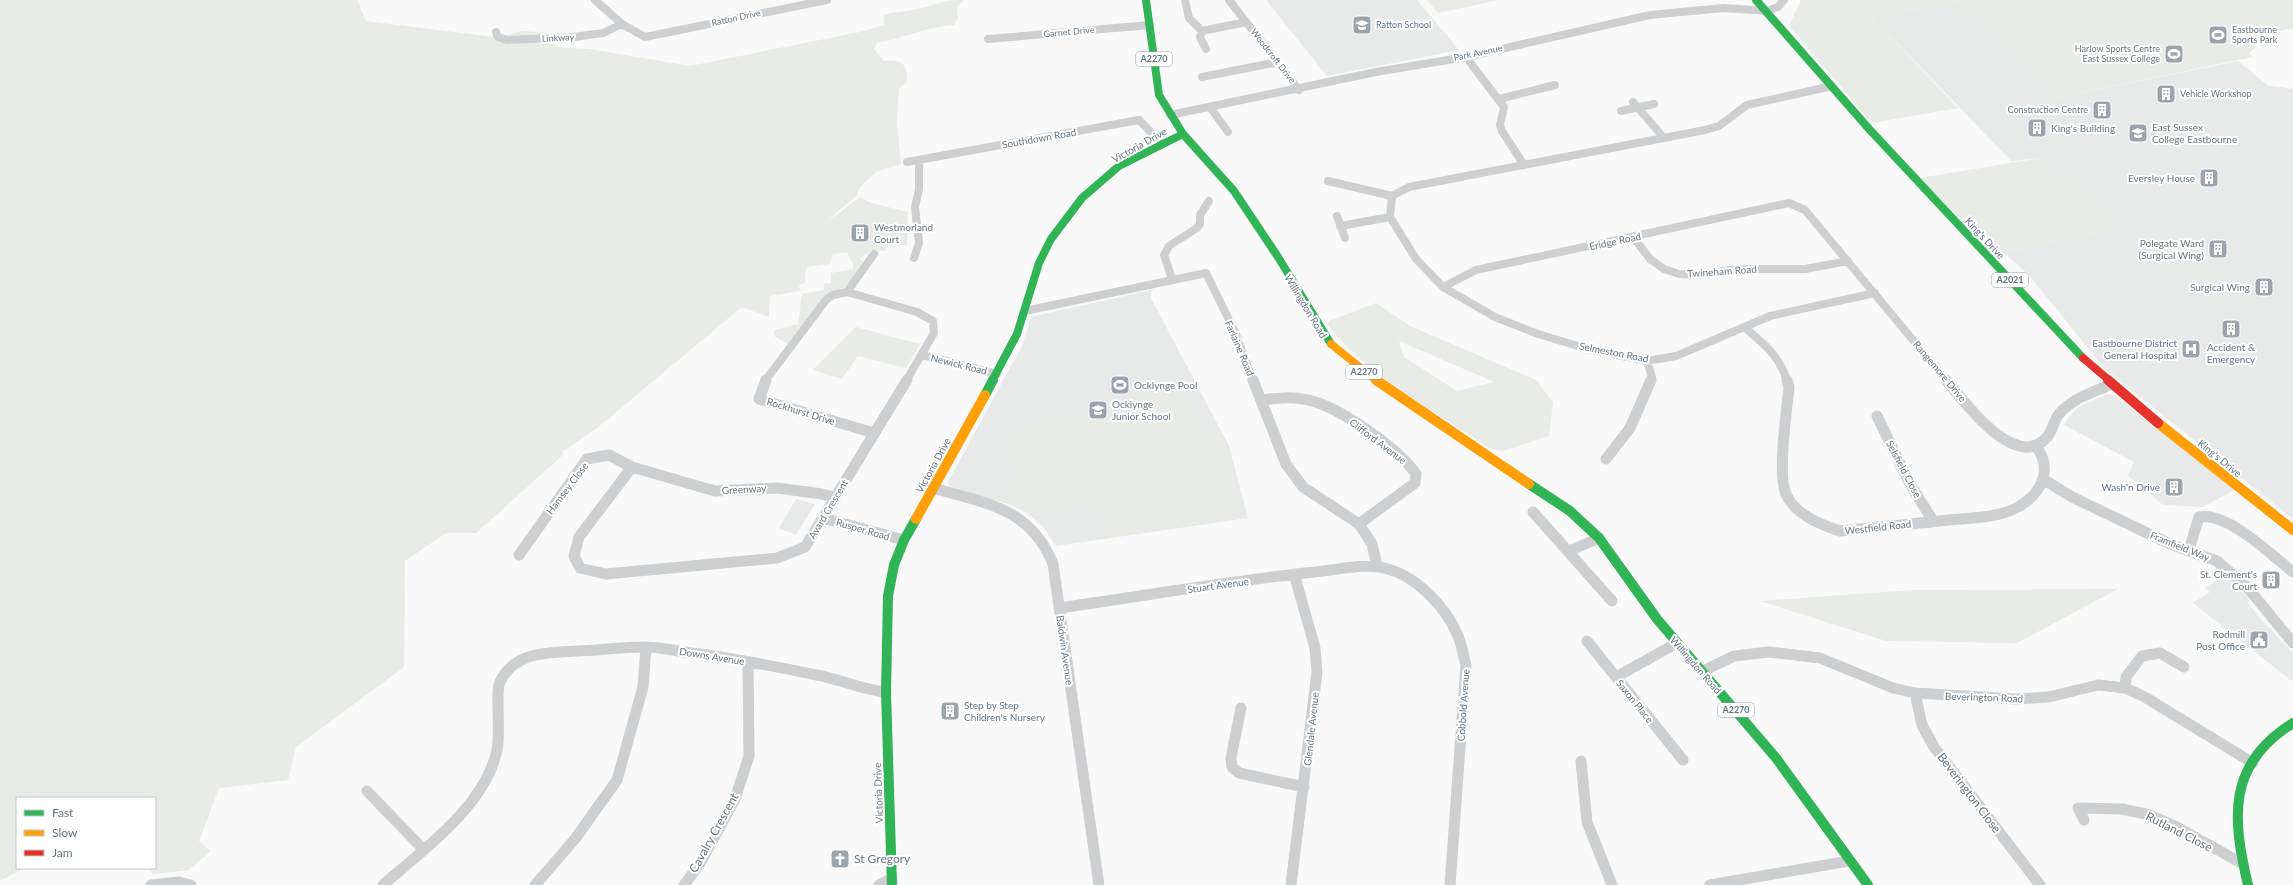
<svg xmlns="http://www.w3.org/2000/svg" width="2293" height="885" font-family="Lato,sans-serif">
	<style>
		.built { fill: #e8e9e9 }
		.green { fill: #e8ebe6; fill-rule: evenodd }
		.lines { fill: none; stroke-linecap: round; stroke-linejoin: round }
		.street-far1 { stroke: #cecfd0; stroke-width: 8 }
		.street { stroke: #cecfd0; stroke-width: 11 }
		.fast-far1 { stroke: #30b455; stroke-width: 8 }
		.fast { stroke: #30b455; stroke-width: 10 }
		.slow-far1 { stroke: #ff9f0a; stroke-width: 8 }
		.slow { stroke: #ff9f0a; stroke-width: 10 }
		.jam-far1 { stroke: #e5322d; stroke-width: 8 }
		.jam { stroke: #e5322d; stroke-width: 10 }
		.labels { text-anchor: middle; stroke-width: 4; stroke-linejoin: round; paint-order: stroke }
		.far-street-label { font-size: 9px; fill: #657683; stroke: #fff }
		.far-poi-label { font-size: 9px; fill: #657683; stroke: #fff; text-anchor: start }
		.shield { fill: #fff; stroke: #939fa8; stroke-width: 1 }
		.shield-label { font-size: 9px; font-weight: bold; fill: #657683 }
		.poi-label { font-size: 10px; fill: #657683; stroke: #fff; text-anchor: end }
		.street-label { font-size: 10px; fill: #657683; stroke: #fff }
		.near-street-label { font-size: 12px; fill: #657683; stroke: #fff }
		.near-poi-label { font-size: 12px; fill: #657683; stroke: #fff; text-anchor: start }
	</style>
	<rect width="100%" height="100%" fill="#f9f9f9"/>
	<path class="built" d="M1266 0H1417L1459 50 1327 76Z
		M1959 3 2055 98 2238 61 2267 85 2293 89V519L2105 369 2029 275 2004 253 2119 228 2041 158 2011 161 1872 17Z
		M1151 290V298L1229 446 1248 518 1056 546 1043 527 1027 513 1011 505 949 486 948 482 1022 346 1031 317Z
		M2107 394 2115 396 2235 490 2202 507 2163 505 2128 476 2134 462 2064 425 2070 416 2079 407Z
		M796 499 815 504 796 535 779 528Z
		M2229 577 2245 591 2249 600 2248 603 2260 618 2293 653V682L2193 603 2210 592 2205 588 2220 578Z"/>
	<path class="green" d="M0 0H357L366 21 487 36H503L522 31 548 33 556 47 589 49 690 66 860 32 884 25V15C895 11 906 12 918 9 936 5 942 0 963 0L957 8 958 17 954 25C927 26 903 39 877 43L874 49 884 61C902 59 907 63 907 82L899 89 897 123 901 164 876 172 860 187 857 195 824 224 860 197 871 203 908 212 907 245 888 246 885 251 872 250 860 258 865 264 851 283 841 289 788 344 774 336V330L798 324 802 294 824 290V284L831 283V273L853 269V264L847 252 833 254 830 264 807 267 805 274V283L799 285 800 291 770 296 769 317 742 307 749 301 597 428 562 452 564 454 476 533H446L405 561 404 667 296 747 288 780 219 788 199 841 211 851 189 870 153 874 149 868H155V798H17V868H24L0 881Z
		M1427 0H1499L1438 13Z
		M1801 0H2293V28L2244 39 2255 47 2249 53 2253 57 2055 98 1959 3 1872 17 1958 108 1872 123 1789 26Z
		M2041 158 2120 228 1995 255 1920 178Z
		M1376 303 1410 326 1536 380 1553 402 1549 436 1503 451 1491 449C1435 411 1369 378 1327 324L1329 321ZM1399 341 1494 382 1457 391 1404 357Z
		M856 327 920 344 906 368 858 356 842 379 813 370Z
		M1153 383 1172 386 1176 383 1184 390 1197 427 1220 432 1228 447 1242 511 1238 519 1108 536 1105 516 1100 509 1088 504H1079L1056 513 1041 508 1029 512 999 500 1022 465C1008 458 1006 457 1001 441L1016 428 1052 417 1058 420 1078 414 1075 411 1114 400 1119 409 1141 403 1137 393 1156 388Z
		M2118 589 2017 643 1886 641 1760 601 1912 590Z"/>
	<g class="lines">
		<path class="street-far1" d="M595 0 622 24 645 37 827 0
			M1185 0 1189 18 1202 31 1246 22
			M1229 0 1299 90
			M1202 31 1200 37 1206 49
			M496 32 498 37 507 40 574 37 603 33 622 24
			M988 39 1150 25
			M1466 57 1504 107 1500 125 1502 131 1524 165
			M1202 77 1278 62
			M1832 86 1747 105 1719 126 1705 130 1409 187 1392 196 1390 217 1416 259 1443 287 1495 317 1538 334 1588 349 1647 361 1676 356 1770 316 1875 293
			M1499 99 1555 85
			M1633 102 1664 138
			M1210 107 1228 132
			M1621 111 1654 104
			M1170 115 1376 72 1466 57 1650 15 1724 8 1767 11 1778 7 1784 0
			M907 162 1139 120 1161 143
			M1328 181 1392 196
			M1337 216 1345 238
			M1340 226 1390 217
			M1633 237 1650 259 1664 269 1679 274 1699 275 1735 269H1805L1848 261
			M914 258 919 243 915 207 919 189V160
			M1172 279 1164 255 1169 246 1197 228 1200 224V215L1209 201
			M1443 287 1476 270 1789 203 1805 210 1947 381
			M847 292 874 254
			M1025 311 1206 273 1235 332 1253 381
			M1744 327C1763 343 1780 356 1787 381
			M922 355 997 374
			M1647 361 1652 377 1650 381
			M765 381 826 300 833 295 847 292 917 312 933 321 934 333 906 381"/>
		<path class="street" d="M766 380 759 399 874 433
			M1253 380 1286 464 1303 487 1359 524 1372 544 1377 566
			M1787 380 1789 387C1787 411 1777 473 1786 494 1794 514 1821 525 1840 531 1876 527 1913 524 1949 520 1971 518 1999 518 2018 507 2042 493 2054 469 2035 445
			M1946 380C1963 400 2015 472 2046 438 2053 432 2053 421 2059 414 2072 398 2094 392 2112 384
			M1262 400C1278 398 1292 396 1308 400 1338 406 1399 449 1416 474L1415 483 1359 524
			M1877 416 1910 484 1933 521
			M1606 459 1630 428 1651 380
			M632 467 579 537 574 556 580 568 606 574 777 558 805 547 907 380
			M2043 479 2072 497 2170 544 2217 561 2248 588 2293 643
			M933 488C985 503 1031 508 1053 564L1099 885
			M1533 512 1612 601
			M823 518 904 540
			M2189 550 2199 517C2228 512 2270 554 2293 572
			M1569 551 1599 538
			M519 555 587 459 609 455 632 467 715 491 777 488 822 494 835 498
			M1059 608C1144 596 1229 581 1315 572 1336 570 1363 563 1384 568 1416 575 1446 607 1458 636 1462 645 1463 655 1466 665L1450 885
			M1587 641 1683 760
			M1703 671 1734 656 1769 652 1820 658 1893 688 1915 693 2016 699 2049 697 2098 685 2125 688 2143 696 2253 763
			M1616 677 1677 643
			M2125 688 2126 677 2142 656 2160 653 2184 667
			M1915 693 1922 725 1934 747 2040 885
			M1241 708 1231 758 1232 767 1239 773 1304 787
			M1581 761 1587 822 1612 885
			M367 791 423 849
			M2084 820 2078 808 2122 809 2150 815 2177 827 2243 864
			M151 885 179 882 191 885
			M383 885C423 850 486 805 497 750 501 732 495 693 500 682 514 651 549 653 577 651 600 650 623 647 646 647 658 647 672 650 684 652 729 657 773 666 817 675 840 679 862 690 886 692
			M535 885 575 839 617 780 643 687 646 647
			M684 885 699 865 735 799 749 756 748 662
			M879 885 892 878
			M1291 885 1317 672 1315 648 1294 574
			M1710 885 1849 861"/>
		<path class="fast-far1" d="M1146 0 1159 95 1183 134 1234 191 1278 257 1331 344
			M1756 0 1870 130 2083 358
			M992 381 1017 334 1039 263 1051 239 1082 198 1119 166 1183 134"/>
		<path class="fast" d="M985 395 993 380
			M1529 484 1570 511 1599 538 1657 619 1776 758 1868 885
			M892 885 886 692 888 596 894 565 904 540 916 519
			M2248 885C2232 818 2227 764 2293 723"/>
		<path class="slow-far1" d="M1331 344 1377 381"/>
		<path class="slow" d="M1376 380 1529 484
			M2158 423 2293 530
			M916 519 985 395"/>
		<path class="jam-far1" d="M2083 358 2110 381"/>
		<path class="jam" d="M2108 380 2158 423"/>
	</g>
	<defs>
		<symbol id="school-square" viewBox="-11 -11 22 22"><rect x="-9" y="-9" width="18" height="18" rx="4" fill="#99a4ac" stroke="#fff"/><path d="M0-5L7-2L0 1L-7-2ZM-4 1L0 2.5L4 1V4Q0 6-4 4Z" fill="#fff"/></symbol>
		<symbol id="stadium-square" viewBox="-11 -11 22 22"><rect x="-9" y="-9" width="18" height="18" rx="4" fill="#99a4ac" stroke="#fff"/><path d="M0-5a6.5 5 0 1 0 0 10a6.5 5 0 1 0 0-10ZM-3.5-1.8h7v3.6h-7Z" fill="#fff"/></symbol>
		<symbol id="building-square" viewBox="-11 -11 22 22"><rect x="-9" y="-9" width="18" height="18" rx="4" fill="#99a4ac" stroke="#fff"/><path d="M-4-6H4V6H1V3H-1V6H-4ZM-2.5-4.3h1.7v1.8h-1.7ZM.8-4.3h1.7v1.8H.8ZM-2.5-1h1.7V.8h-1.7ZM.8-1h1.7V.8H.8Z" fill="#fff"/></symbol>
		<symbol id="university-square" viewBox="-11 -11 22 22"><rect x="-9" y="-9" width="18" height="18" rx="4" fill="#99a4ac" stroke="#fff"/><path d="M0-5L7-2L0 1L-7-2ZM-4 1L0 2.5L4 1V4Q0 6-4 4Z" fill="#fff"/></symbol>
		<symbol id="hospital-square" viewBox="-11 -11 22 22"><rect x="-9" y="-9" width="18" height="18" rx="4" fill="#99a4ac" stroke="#fff"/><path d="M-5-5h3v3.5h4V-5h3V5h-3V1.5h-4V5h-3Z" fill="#fff"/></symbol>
		<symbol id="civic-square" viewBox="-11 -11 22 22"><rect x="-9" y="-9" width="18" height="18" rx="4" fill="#99a4ac" stroke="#fff"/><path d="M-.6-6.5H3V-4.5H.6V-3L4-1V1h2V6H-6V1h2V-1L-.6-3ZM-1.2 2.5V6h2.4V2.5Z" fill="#fff"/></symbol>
		<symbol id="church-square" viewBox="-11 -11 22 22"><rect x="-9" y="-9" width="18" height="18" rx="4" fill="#99a4ac" stroke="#fff"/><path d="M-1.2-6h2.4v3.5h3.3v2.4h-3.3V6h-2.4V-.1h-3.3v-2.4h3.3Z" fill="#fff"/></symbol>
	</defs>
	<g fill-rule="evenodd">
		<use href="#school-square" x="1351" y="14" width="22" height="22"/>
		<use href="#stadium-square" x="2207" y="24" width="22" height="22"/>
		<use href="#stadium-square" x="2163" y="43" width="22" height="22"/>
		<use href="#building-square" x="2155" y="83" width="22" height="22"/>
		<use href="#building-square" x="2091" y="99" width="22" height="22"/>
		<use href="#building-square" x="2026" y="117" width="22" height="22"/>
		<use href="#university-square" x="2127" y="122" width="22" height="22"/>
		<use href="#building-square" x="2198" y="167" width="22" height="22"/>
		<use href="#building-square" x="849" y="222" width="22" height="22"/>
		<use href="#building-square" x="2207" y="238" width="22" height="22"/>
		<use href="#building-square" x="2253" y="276" width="22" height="22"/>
		<use href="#building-square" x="2220" y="318" width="22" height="22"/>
		<use href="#hospital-square" x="2180" y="338" width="22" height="22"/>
		<use href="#stadium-square" x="1109" y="374" width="22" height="22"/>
		<use href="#school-square" x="1087" y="399" width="22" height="22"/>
		<use href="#building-square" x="2163" y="476" width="22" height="22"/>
		<use href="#building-square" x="2260" y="569" width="22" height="22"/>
		<use href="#civic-square" x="2248" y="629" width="22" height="22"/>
		<use href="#building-square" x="939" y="700" width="22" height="22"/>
		<use href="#church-square" x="829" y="848" width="22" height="22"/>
	</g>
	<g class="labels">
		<g class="far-street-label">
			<text transform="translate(736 18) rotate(-12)" y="3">Ratton Drive</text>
			<text transform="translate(1069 32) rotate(-5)" y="3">Garnet Drive</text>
			<text transform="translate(558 38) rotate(-3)" y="3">Linkway</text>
			<text transform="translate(1478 53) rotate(-12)" y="3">Park Avenue</text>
			<text transform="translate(1273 56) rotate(52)" y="3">Woodcroft Drive</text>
		</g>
		<g class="far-poi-label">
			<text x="1376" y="28">Ratton School</text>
			<text x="2232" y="33">Eastbourne<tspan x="2232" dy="10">Sports Park</tspan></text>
			<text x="2160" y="52" text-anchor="end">Harlow Sports Centre<tspan x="2160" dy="10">East Sussex College</tspan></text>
			<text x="2180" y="97">Vehicle Workshop</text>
			<text x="2088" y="113" text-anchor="end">Construction Centre</text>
		</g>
		<g class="shield">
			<rect x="1136" y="52" width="36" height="14" rx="3"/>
			<rect x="1992" y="273" width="36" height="14" rx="3"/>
			<rect x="1346" y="365" width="36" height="14" rx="3"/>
			<rect x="1718" y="703" width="36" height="14" rx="3"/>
		</g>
		<g class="shield-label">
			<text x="1154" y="62">A2270</text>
			<text x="2010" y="283">A2021</text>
			<text x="1364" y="375">A2270</text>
			<text x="1736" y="713">A2270</text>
		</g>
		<g class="poi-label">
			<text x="2152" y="131" text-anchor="start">East Sussex<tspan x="2152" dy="12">College Eastbourne</tspan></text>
			<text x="2051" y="132" text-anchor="start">King's Building</text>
			<text x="2195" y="182">Eversley House</text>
			<text x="874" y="231" text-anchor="start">Westmorland<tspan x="874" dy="12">Court</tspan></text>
			<text x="2204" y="247">Polegate Ward<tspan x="2204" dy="12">(Surgical Wing)</tspan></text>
			<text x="2250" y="291">Surgical Wing</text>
			<text x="2177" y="347">Eastbourne District<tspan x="2177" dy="12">General Hospital</tspan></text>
			<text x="2231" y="351" text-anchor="middle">Accident &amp;<tspan x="2231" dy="12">Emergency</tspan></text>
			<text x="1134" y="389" text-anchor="start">Ocklynge Pool</text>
			<text x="1112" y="408" text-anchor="start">Ocklynge<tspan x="1112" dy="12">Junior School</tspan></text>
			<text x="2160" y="491">Wash'n Drive</text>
			<text x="2257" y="578">St. Clement's<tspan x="2257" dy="12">Court</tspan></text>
			<text x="2245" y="638">Rodmill<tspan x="2245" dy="12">Post Office</tspan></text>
			<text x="964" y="709" text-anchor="start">Step by Step<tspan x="964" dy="12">Children's Nursery</tspan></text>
		</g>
		<g class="street-label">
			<text transform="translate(1039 138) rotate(-10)" y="4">Southdown Road</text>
			<text transform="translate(1139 145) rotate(-29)" y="4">Victoria Drive</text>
			<text transform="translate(1985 238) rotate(47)" y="4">King's Drive</text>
			<text transform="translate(1615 241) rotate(-12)" y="4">Eridge Road</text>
			<text transform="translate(1722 271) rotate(-4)" y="4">Twineham Road</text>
			<text transform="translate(1306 306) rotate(59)" y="4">Willingdon Road</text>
			<text transform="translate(1240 348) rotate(67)" y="4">Farlaine Road</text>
			<text transform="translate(1614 352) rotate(11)" y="4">Selmeston Road</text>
			<text transform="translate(959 364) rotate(14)" y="4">Newick Road</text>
			<text transform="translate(1940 371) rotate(50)" y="4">Rangemore Drive</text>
			<text transform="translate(801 411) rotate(17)" y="4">Rockhurst Drive</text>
			<text transform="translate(1378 441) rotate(37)" y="4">Clifford Avenue</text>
			<text transform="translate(2220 458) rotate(39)" y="4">King's Drive</text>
			<text transform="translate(933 465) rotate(-61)" y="4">Victoria Drive</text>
			<text transform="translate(1904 469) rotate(62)" y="4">Selsfield Close</text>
			<text transform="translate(567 488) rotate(-53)" y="4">Hamsey Close</text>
			<text transform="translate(744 489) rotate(-3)" y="4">Greenway</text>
			<text transform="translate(828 509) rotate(-59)" y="4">Avard Crescent</text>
			<text transform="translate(1878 527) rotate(-6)" y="4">Westfield Road</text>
			<text transform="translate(863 529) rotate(16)" y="4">Rusper Road</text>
			<text transform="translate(2180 546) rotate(22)" y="4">Framfield Way</text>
			<text transform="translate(1218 585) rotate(-8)" y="4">Stuart Avenue</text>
			<text transform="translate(1065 650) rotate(82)" y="4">Baldwin Avenue</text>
			<text transform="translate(712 656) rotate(9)" y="4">Downs Avenue</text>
			<text transform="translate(1696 665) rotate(49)" y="4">Willingdon Road</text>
			<text transform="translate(1984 697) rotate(2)" y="4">Beverington Road</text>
			<text transform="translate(1635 701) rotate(51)" y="4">Saxon Place</text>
			<text transform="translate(1463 705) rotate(-86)" y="4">Cobbold Avenue</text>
			<text transform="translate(1311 729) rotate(-84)" y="4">Glendale Avenue</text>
			<text transform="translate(878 793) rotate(-92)" y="4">Victoria Drive</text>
		</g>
		<g class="near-street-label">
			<text transform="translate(1969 793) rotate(53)" y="4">Beverington Close</text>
			<text transform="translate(2179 832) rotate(27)" y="4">Rutland Close</text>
			<text transform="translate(714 833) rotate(-61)" y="4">Cavalry Crescent</text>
		</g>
		<g class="near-poi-label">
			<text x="854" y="863">St Gregory</text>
		</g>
	</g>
	<rect x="16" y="797" width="140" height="72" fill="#ffffff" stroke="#c1c8cd"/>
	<rect x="24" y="810" width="20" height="6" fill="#30b455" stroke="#c1c8cd"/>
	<text x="52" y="817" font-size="12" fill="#657683">Fast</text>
	<rect x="24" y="830" width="20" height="6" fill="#ff9f0a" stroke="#c1c8cd"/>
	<text x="52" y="837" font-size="12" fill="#657683">Slow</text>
	<rect x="24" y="850" width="20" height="6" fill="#e5322d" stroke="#c1c8cd"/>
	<text x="52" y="857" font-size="12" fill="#657683">Jam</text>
</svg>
